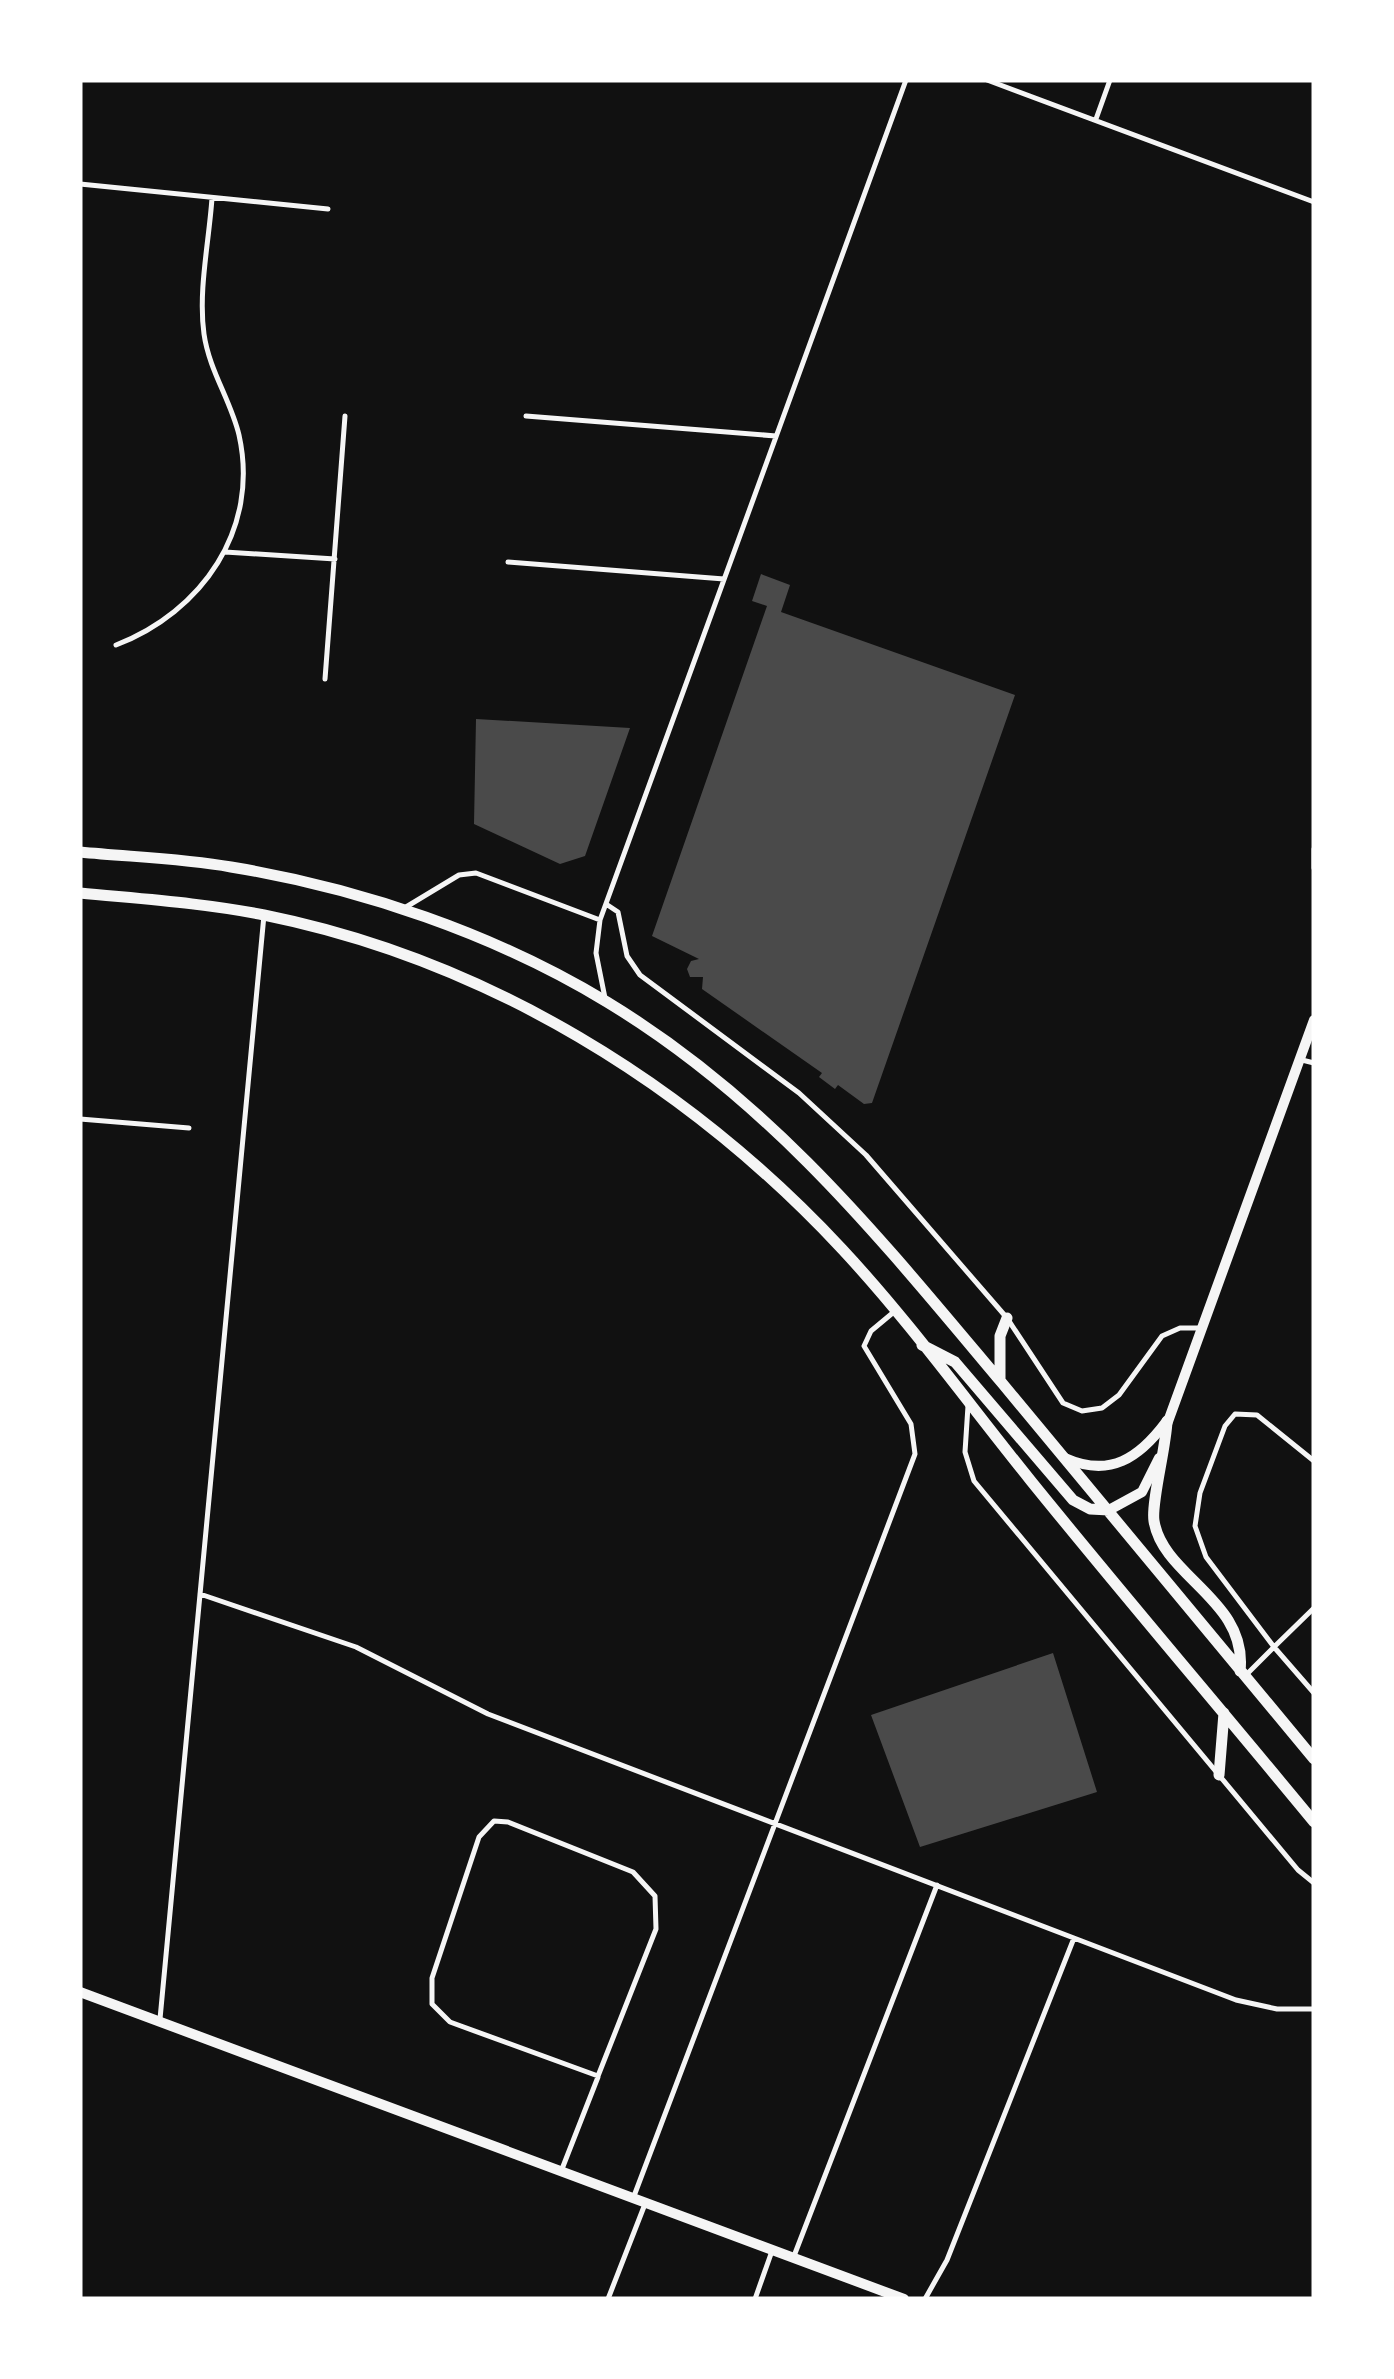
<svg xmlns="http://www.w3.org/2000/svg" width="1394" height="2379" font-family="Cabin,sans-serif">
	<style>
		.building { fill: #4a4a4a }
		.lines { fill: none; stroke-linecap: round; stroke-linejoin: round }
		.service { stroke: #f5f5f5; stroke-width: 5 }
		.minor { stroke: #f5f5f5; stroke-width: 10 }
		.tertiary { stroke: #f5f5f5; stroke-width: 11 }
	</style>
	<rect width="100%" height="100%" fill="#111"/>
	<path class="building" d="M761 574 790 585 781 612 1015 695 872 1103 864 1104 838 1085 835 1089 819 1077 822 1073 702 989 703 977H690L687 969 691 961 699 959 652 936 767 606 752 601Z
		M476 719 630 728 585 856 560 864 474 824Z
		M1053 1653 1097 1792 920 1847 871 1715Z"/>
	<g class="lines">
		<path class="service" d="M987 80 1314 202
			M1096 119 1110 80
			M80 184 328 209
			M526 416 776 436
			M225 552 335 559
			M508 562 724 579
			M116 645C202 612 260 529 239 435 231 401 209 370 204 334 198 291 209 242 212 198
			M325 679 345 416
			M1314 849V868
			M606 904 618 912 627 956 640 975 799 1093 866 1155 1007 1318 1063 1403 1082 1411 1102 1408 1119 1395 1162 1336 1180 1328H1201
			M406 907 459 875 476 873 600 920
			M605 998 596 953 600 920 906 80
			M1302 1060 1314 1063
			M80 1119 189 1128
			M968 1406 965 1452 974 1481 1298 1870 1314 1883
			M1314 1461 1257 1415 1235 1414 1225 1426 1200 1493 1195 1526 1206 1557 1274 1647 1314 1608
			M200 1594 356 1647 488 1714 1236 2000 1277 2009H1314
			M1245 1676 1274 1647 1314 1693
			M494 1821 508 1822 633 1872 655 1896 656 1929 598 2076 450 2022 432 2004V1978L479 1837Z
			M160 2019 264 915
			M562 2169 598 2077
			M634 2196 915 1454 911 1424 864 1346 871 1331 895 1311
			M794 2256 937 1885
			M608 2299 645 2204
			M755 2299 772 2251
			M925 2299 947 2260 1074 1938"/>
		<path class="minor" d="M1166 1427 1314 1020
			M1065 1458C1110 1478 1139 1458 1166 1422
			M1109 1510 1142 1492 1159 1458
			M80 1992 904 2299"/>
		<path class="tertiary" d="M80 852C130 857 181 858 231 867 360 888 495 934 607 1002 772 1102 880 1238 1002 1383 1106 1508 1210 1634 1314 1759
			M80 893C141 899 204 903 264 915 487 960 688 1084 842 1249 910 1322 968 1403 1031 1481 1124 1596 1220 1708 1314 1822
			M922 1345 955 1362 1073 1500 1090 1509 1109 1510
			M1000 1380V1336L1007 1318
			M1167 1421C1166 1448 1151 1503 1154 1521 1163 1577 1248 1600 1240 1671
			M1219 1775 1224 1713"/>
	</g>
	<rect width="1394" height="2379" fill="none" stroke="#ffffff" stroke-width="165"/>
</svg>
